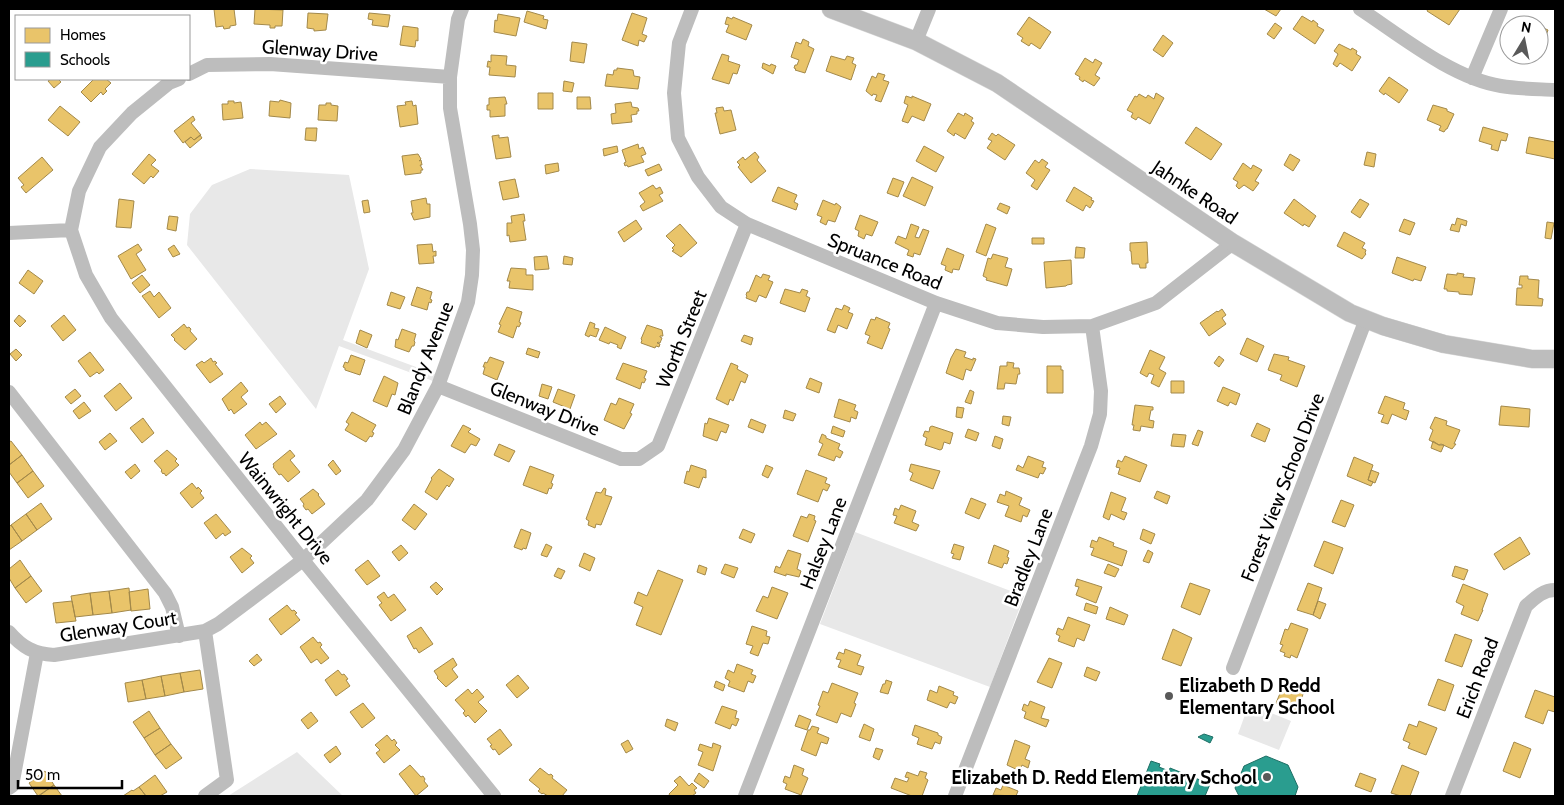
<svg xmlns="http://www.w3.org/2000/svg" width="1564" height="805" font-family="Cabin,sans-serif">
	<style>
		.green { fill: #e8e8e8 }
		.homes { fill: #e9c46a; stroke: #a3894a }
		.schools { fill: #2a9d8f; stroke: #1d6e64 }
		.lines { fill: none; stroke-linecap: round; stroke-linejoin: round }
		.major-casing { stroke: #dbdbdb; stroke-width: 19 }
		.minor { stroke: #bdbdbd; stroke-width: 14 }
		.major { stroke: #bdbdbd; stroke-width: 18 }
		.poi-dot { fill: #595959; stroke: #fff; stroke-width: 2 }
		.labels { text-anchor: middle; stroke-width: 5; stroke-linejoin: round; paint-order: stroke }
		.street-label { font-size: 19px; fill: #000; stroke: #fff }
		.poi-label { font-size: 19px; font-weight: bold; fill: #000; stroke: #fff; text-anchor: start }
	</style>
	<rect width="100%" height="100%" fill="#fff"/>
	<path class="green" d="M250 169 349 175 369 269 343 340 435 374 433 381 339 346 316 409 187 245 190 214 212 185Z
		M855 532 1024 596 990 687 820 624Z
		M1249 704 1291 721 1279 750 1238 734Z
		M297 752 343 796H228Z"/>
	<path class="homes" d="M214 9H234L236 25 230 26V28L224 29 223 26 216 27Z
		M255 9 283 10 282 26H275V28H270V25L254 24Z
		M1264 9H1281L1276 16Z
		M1428 9H1460L1449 25 1427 11Z
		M527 11 544 16 543 19 548 20 546 29 524 22Z
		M308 13 328 14 326 30 314 31V29L307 28Z
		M369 13 390 15 388 27 372 25 373 20 368 19Z
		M632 13 647 18 642 34 647 36 644 42 639 40 638 46 622 40Z
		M498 14 520 18 516 36 494 32 495 20 497 21Z
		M1302 16 1312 22 1313 20 1318 24 1317 26 1324 30 1315 44 1293 29Z
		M727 17 732 19 733 17 752 25 746 40 726 32 729 25 725 24Z
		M1029 17 1051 32 1040 49 1031 43 1029 46 1021 41 1023 38 1017 34Z
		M1275 23 1282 28 1274 39 1267 34Z
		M403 26 418 28V41L416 40 415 47 400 45Z
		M1539 26 1548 30 1541 49 1543 50 1541 56 1539 55Z
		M1163 35 1173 43 1163 57 1153 50Z
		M803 39 809 42 808 46 814 49 805 73 795 70 796 69 794 68 795 65H797L799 60 791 57 796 42 801 44Z
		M572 42 587 44 584 63 570 61Z
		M1339 44 1351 50 1352 48 1357 51 1356 54 1361 57 1352 71 1340 63 1337 67 1333 64 1338 54 1334 51Z
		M722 54 729 56 728 61 740 65 737 74 733 73 729 84 712 79Z
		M491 55 507 56 506 65 516 66 515 77 489 75 490 67H487L488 61 491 62Z
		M831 56 845 60 847 56 854 58 852 63 856 65 851 80 826 71Z
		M1085 58 1093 63 1095 59 1102 63 1095 75 1100 78 1094 86 1084 80 1083 82 1079 79 1080 77 1075 74Z
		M763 63 770 66 771 64 776 66 773 74 762 68Z
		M617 68 633 70 634 76 640 77 638 89 605 86 607 74 613 75 614 70H617Z
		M878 73 885 75 883 80 889 82 881 102 875 100 877 95 873 94 872 96 866 91 872 76 876 78Z
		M1389 77 1408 90 1399 103 1385 93 1384 95 1379 91Z
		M51 79H58L61 82 54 88 48 81Z
		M94 79H106L111 83 105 89 107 91 103 95 101 92 91 102 81 92Z
		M564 81 574 83 572 92 563 91Z
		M538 93H553V109H538Z
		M1156 93 1164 98 1150 124 1138 117 1136 120 1131 117 1133 113 1127 110 1135 96 1137 97 1139 94 1146 98 1148 95 1154 99Z
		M906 96 912 98V96L931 104 924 121 912 116 908 123 902 121 908 105 904 103Z
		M505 97 507 104H505V116L490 117V110H487V105H489V98Z
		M577 97H590L591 109H577Z
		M280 100 291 103 290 118 269 116 270 101 279 102Z
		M228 101H234V103L241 102 243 118 223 120 222 104H228Z
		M412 101 413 106 416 105 418 124 400 127 397 106 406 105 405 102Z
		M631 102 632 107 638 108 639 111H637V114L631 115 632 122 612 124 611 114 616 113 615 104Z
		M326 103H331V105L338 106 337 121 318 120 319 105H326Z
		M1433 105 1447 109V111L1454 114 1447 129H1446L1444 132 1439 130 1441 126 1427 120Z
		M60 106 80 122 68 136 48 120Z
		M723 107 724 111 731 110 736 130 720 134 715 113H717L716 108Z
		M958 113 964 116 965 113 973 118 971 121 974 123 965 139 955 133 954 136 947 131Z
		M193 116 195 120 191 123 201 135 194 140 191 137 183 143 174 131Z
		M1196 127 1222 144 1211 160 1185 143Z
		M1483 127 1508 134 1506 141 1501 140 1498 151 1491 149 1492 145 1479 141Z
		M306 128H317L316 141 305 140Z
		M992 133 996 136 998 134 1015 145 1005 160 987 148 992 141 988 139Z
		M200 135 202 138 190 148 185 142 191 137 194 140Z
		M499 135V138L508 137 511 157 496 159 492 136Z
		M1529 137 1555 142V159L1526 153Z
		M638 144 639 149 643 147 646 154 641 156 644 162 628 167 627 165 625 166 624 163 626 162 622 150Z
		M617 146 618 152 604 156 603 149Z
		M924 146 944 157 936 172 916 161Z
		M755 152 759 157 757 160 766 171 751 183 738 167 740 165 737 162 743 157 745 160Z
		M1367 152 1376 154 1374 167 1364 165Z
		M149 154 156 160 151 165 159 171 153 178 151 176 144 184 132 174Z
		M418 154 421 159 419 161 421 160 422 165H420L423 170H421V173L405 175 402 156Z
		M1290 154 1300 160 1293 171 1284 165Z
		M42 157 53 170 26 193 21 187 24 185 18 178Z
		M1042 159 1048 163 1045 167 1050 170 1037 190 1031 186 1035 180 1026 173 1035 160 1039 163Z
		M558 163 559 171 546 174 545 165Z
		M1243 163 1251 169 1253 165 1262 170 1255 181 1259 183 1253 191 1244 185 1239 189 1236 186 1238 182 1233 179Z
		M659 164 662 170 648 176 645 170Z
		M912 177 933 187 925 206 903 196Z
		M893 178 904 182 898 197 887 193Z
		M515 179 519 197 503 200 499 182Z
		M653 185 656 189 660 187 663 193 659 195 663 201 643 211 640 206 645 202 639 193Z
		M778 187 797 195 794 202 798 204 796 210 772 201Z
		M1074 187 1092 198 1091 200 1094 201 1090 208 1086 205 1083 211 1066 201Z
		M426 198 427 204H430V217L414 220 411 213H413L411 201Z
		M119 199 134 201 131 228 116 227Z
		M1294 199 1316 216 1309 227 1304 224 1303 226 1284 213Z
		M1360 199 1369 204 1360 218 1351 212Z
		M368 200 370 212 364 213 362 201Z
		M823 200 835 205 836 203 841 207 835 222 828 220 826 225 820 222 822 217 817 215Z
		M1000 203 1010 207 1007 214 997 209Z
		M524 214 525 221H523L526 240 510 242 509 235 507 236V223H512L511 216Z
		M860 215 878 222 872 236 866 234 864 239 858 236 859 231 855 229Z
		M169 216 178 217 176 231 167 229Z
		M1457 218 1467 221 1466 226 1461 224 1459 232 1450 230 1452 224 1455 225Z
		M1404 219 1415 223 1410 235 1399 231Z
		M636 220 642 229 624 242 618 232Z
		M1547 222 1554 223 1551 239 1545 238Z
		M680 224 697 243 681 257 672 251 674 250 672 248 675 245 666 236Z
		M911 224 919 227 915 237 919 238 923 229 929 231 920 255 914 253 913 257 907 255 909 250 895 243 898 236 906 239Z
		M986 224 996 228 986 256 976 252Z
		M1344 232 1365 243 1362 248 1366 250 1365 253 1366 254 1362 259 1337 246Z
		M1032 238H1044V244H1032Z
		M1147 242 1148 263H1146V268H1140L1139 264H1132L1131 251H1130V243Z
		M138 244 142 250 136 254 146 270 131 279 118 256Z
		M432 244 433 252 436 251V256H433L434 263 419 264 417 245Z
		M174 245 180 254 173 257 168 249Z
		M1076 247 1085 248 1084 258H1075Z
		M947 248 964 255 959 270 953 269 952 273 945 270 946 266 941 264Z
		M993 254 1008 258 1005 267 1012 269 1007 286 986 280 987 278 983 276 988 258 991 259Z
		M547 256 549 269 535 270 534 257Z
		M564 256 573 258 572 265 563 264Z
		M1397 257 1426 267 1421 281 1414 279 1413 281 1392 273Z
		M1071 260 1072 284 1067 285 1066 286 1046 288 1044 262Z
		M511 268 526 269V275H533V290L509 288 510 281H507Z
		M28 270 43 281 34 294 19 283Z
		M1457 273 1464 274 1463 277 1475 278 1472 295 1459 294V292L1447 291V289H1444L1447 274 1457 275Z
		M763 274 770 276 768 280 773 282 766 298 759 295 756 302 746 298 747 296 746 295 747 292H749L756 275 761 278Z
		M142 275 150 285 140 293 132 283Z
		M1520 276H1528V279L1539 280 1538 298 1543 299 1542 306 1516 305 1517 288H1522V285H1519Z
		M417 287 432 292 430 299 432 300 431 303 429 302 427 310 411 305Z
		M785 289 800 293 802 289 808 291 806 296 810 298 805 312 780 303Z
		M150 291 154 297 159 292 171 308 159 318 142 296Z
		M391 292 405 297 400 309 387 305Z
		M844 305 850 308 848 312 853 314 847 329 838 325 835 333 827 330 836 308 842 310Z
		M507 307 522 312 519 322 521 323 519 327 517 326 513 338 498 332 501 325 499 324Z
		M1222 309 1226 315 1222 318 1226 324 1209 336 1200 323 1217 311 1218 312Z
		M19 315 26 321 20 327 14 321Z
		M64 315 76 330 63 341 51 326Z
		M876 317 890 323 888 328 890 329 882 349 867 343 870 336 865 334 871 319 875 320Z
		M590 322 595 324 594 328 599 329 596 337 590 335 589 337 585 335Z
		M184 324 187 328 189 327 191 329 190 331 197 339 185 350 174 340 175 339 171 335Z
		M647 325 662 330 663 336H660V337L662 338 660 343 658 342 657 343 660 344 659 347 656 346 655 348 641 343 642 340 641 339Z
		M605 327 626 337 621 349 617 347 618 345 610 342 609 344 599 340Z
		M402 329 416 334 414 341 415 342 414 346H412L409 352 395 347 396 339 398 340Z
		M360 330 372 335 367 348 356 343Z
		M744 335 753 338 751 345 741 341Z
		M1247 338 1264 346 1257 362 1240 354Z
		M528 348 540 352 538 358 526 354Z
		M16 349 22 355 16 361 10 354Z
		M956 349 966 352 964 357 973 360V358L976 359 971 371 966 369 963 380 946 373 951 358Z
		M1150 350 1165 357 1159 369 1166 373 1159 387 1151 383 1154 375 1149 373 1147 377 1140 373Z
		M90 352 104 370 99 374 97 372 90 377 78 361Z
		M1274 354 1289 357 1288 360 1305 366 1297 387 1280 380 1282 375 1268 370Z
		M351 355 365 360 360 375 345 370V368L343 367 345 362 348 363Z
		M1219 356 1224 360 1219 367 1214 363Z
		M490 357 504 362 497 380 483 374 485 367H483L485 362 487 363Z
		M211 358 213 362 215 361 217 363 215 364 223 374 210 383 196 365 202 361 204 363Z
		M1007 362 1014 363 1013 368H1019L1020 374H1018L1016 384 1005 383 1004 389H997L1000 366H1007Z
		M623 363 647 371 644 378 646 379 644 383 642 382 640 389 616 379Z
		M731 363 738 366 737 369 748 375 745 383 741 381 733 401 730 399 728 405 716 399Z
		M1047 366H1061V370H1063V393H1047Z
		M384 376 398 383 395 395 392 394 387 407 373 401Z
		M810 378 822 383 819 393 806 388Z
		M1171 381H1184V393H1171Z
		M241 382 248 391 241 397 247 404 234 414 231 409 229 411 222 399Z
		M120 383 132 398 116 411 104 396Z
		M542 384 552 387 548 399 539 396Z
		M1223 387 1240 394 1236 405 1230 402 1228 406 1217 401Z
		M75 389 81 396 71 404 65 397Z
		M558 389 575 395 570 409 553 402Z
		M970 390 974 392 971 404 965 402Z
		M280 396 286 404 276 413 269 404Z
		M1385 396 1405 403 1403 409 1409 411 1406 420 1392 414 1388 424 1381 422 1384 415 1378 413Z
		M619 398 634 404 630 413 632 414 624 429 604 420 611 403 616 405Z
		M839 399 856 405 854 410 858 412 856 419 851 417 850 422 834 417Z
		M84 402 91 411 79 419 73 411Z
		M1135 405 1153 407V410H1151L1149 420 1154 421 1153 428 1141 426 1140 431 1133 430 1134 425H1132Z
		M1501 406 1530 409 1529 427 1499 425Z
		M957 407 964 408 962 418 956 417Z
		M785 410 796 414 793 421 783 418Z
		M352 412 376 425 372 432 374 433 372 437 370 436 366 442 345 430 349 424 346 422Z
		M1003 416 1011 417 1009 426 1002 424Z
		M1435 417 1447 421 1446 425 1460 430 1454 444H1456L1452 449 1441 444 1439 445 1429 440 1433 430 1430 428Z
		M143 418 154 433 142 443 130 428Z
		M709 418 729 425 726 433 721 431 717 441 703 436 705 423 707 424Z
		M751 419 766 425 763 433 748 427Z
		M260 422 262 425 266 422 277 434 256 449 245 435Z
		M1257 423 1270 429 1265 442 1251 436Z
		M463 425 471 429 468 432 480 439 476 446 471 444 465 453 451 446Z
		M833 426 845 431 843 437 831 433Z
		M932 426 953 433 950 444 944 442 942 449 940 450 925 445 927 438 923 436 925 431 929 432 930 427Z
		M968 429 979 433 976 441 965 437Z
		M1198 430 1203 432 1198 446 1192 444Z
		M110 433 117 441 105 450 99 442Z
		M822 434 826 436V438L840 444 838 449 843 452 840 458 836 456 834 461 818 455 823 444 819 442Z
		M1173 434 1186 435 1184 447 1171 446Z
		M995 436 1003 439 1000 449 992 446Z
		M11 441 22 455 9 465V442Z
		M1433 441 1439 445H1444L1441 452 1431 448Z
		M499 444 515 451 509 462 494 455Z
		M167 450 177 459 175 461 179 465 166 476 164 473 163 474 161 471 162 470 154 461Z
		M290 450 295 456 290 460 300 472 288 482 281 474 279 475 273 467 274 466 273 464Z
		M22 455 33 471 17 483 9 472V465Z
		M1028 456 1044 462 1042 467 1046 468 1043 474 1040 473 1038 478 1016 470 1018 465 1023 468Z
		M1125 456 1147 465 1140 482 1118 474 1120 468 1116 467 1118 460 1122 462Z
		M1354 457 1373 465 1368 480 1373 482 1371 486 1347 476Z
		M333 460 341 471 336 475 328 465Z
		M135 464 140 471 131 479 125 472Z
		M911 464 940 471 933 489 910 480 913 473 909 471Z
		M691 465 706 470V478L703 477 699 488 684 483 687 471 689 472Z
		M766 465 773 468 768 478 762 475Z
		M530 466 554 475 551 483 553 484 551 489 549 488 547 494 523 485Z
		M439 469 454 479 449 487 447 485 437 500 425 492 432 479 431 478Z
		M806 470 827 478 825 483 830 485 827 491 823 489 818 502 797 494Z
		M1371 470 1379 473 1375 483 1368 480Z
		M33 471 44 486 28 498 17 483Z
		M192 483 197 489 198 487 202 491 200 493 204 498 192 508 180 493Z
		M604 488 606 489 605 495 612 497 601 525 596 524 595 528 588 525 589 521 586 519 596 492 601 493Z
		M313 489 319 494 318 495 325 504 312 514 308 509 306 510 303 506 304 504 300 499Z
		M1006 491 1022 498 1019 505 1030 510 1027 517 1023 515 1021 522 1005 516 1009 506 997 502 1000 494 1005 496Z
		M1157 491 1170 496 1167 504 1154 498Z
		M1111 492 1126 498 1121 511 1127 513 1124 520 1111 514 1109 520 1103 517Z
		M971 498 986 504 979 519 965 513Z
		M1341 500 1354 505 1345 527 1332 522Z
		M41 503 52 519 37 530 26 514Z
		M414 504 427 514 415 530 402 520Z
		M901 505 916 511 912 522 919 525 916 531 894 523 897 516 893 515 895 508 899 510Z
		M26 514 37 530 22 541 11 525Z
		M216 514 231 532 225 536 223 533 216 539 204 523Z
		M809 514 815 516 814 520 816 521 808 542 793 536 801 516 807 518Z
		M11 525 22 541 9 550V527Z
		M521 529 531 533 526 549 523 548 522 550 514 547Z
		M743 529 755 534 751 543 739 538Z
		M1143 529 1155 534 1151 544 1140 539Z
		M1099 537 1114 543 1113 546 1127 551 1122 566 1091 555 1094 548 1090 547 1092 540 1097 542Z
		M1520 537 1530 554 1504 570 1494 554Z
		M1324 541 1343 548 1333 574 1314 566Z
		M546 544 552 547 547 557 541 555Z
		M954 544 964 547 960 560 952 558 954 554 951 553Z
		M401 545 408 553 399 561 392 552Z
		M994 545 1009 551 1007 557 1009 558 1007 564 1004 563 1002 568 988 563Z
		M242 548 252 556 250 558 254 563 242 573 230 557Z
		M788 550 801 554 797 569 801 571 799 577 786 574V576L774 572 776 566 780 568Z
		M1148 550 1153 553 1149 563 1143 561Z
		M584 553 595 558 590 571 579 566Z
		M20 560 31 576 15 588 9 578V569Z
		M368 560 380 576 367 585 355 570Z
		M725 564 738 568 734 578 721 573Z
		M1108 564 1119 569 1115 577 1104 573Z
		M699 565 707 568 705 575 697 572Z
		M1455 566 1468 570 1464 580 1452 576Z
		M558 568 565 571 561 579 554 576Z
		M658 570 683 580 661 635 636 625 643 607 634 603 638 592 647 596Z
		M31 576 42 591 26 603 15 588Z
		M1077 579 1102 587 1096 603 1076 595 1079 587 1075 586Z
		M436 582 443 589 437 595 430 587Z
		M1190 583 1210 590 1200 615 1181 607Z
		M1308 583 1322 588 1313 615 1297 610Z
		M1463 584 1488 594 1482 610H1483L1478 621 1461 614 1464 606 1456 602Z
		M772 587 788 593 777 619 756 611 763 596 768 598Z
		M129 588 131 610 112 613 109 591Z
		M148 589 150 609 131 611 129 592Z
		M109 591 112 613 93 615 90 593Z
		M384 592 388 598 394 594 406 610 391 621 379 605 382 603 377 597Z
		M90 593 93 615 75 617 71 596Z
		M72 601 76 621 56 623 53 603Z
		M1318 601 1326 604 1320 619 1313 615Z
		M1086 603 1098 607 1096 614 1084 610Z
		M287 605 292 611 294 610 297 613 295 614 300 620 281 635 269 619Z
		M1110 607 1128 615 1124 625 1106 619Z
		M1068 617 1090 625 1084 641 1077 638 1074 647 1058 641 1060 636 1056 634 1058 628 1063 630Z
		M1291 623 1308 629 1297 658 1291 655 1290 658 1284 656 1285 653 1280 651 1283 645 1280 644 1285 629 1288 630Z
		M752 626 767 631 766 636 770 637 768 644 763 643 758 656 750 653 753 646 746 644Z
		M421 627 433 644 419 653 416 648 414 649 407 636Z
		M1173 629 1192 638 1181 666 1162 659Z
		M1455 634 1472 640 1462 667 1445 661Z
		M313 637 318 643 320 642 322 645 320 647 329 658 321 664 317 659 311 663 300 647Z
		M845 649 861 655 857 665 864 667 861 675 838 667 841 660 836 659 839 652 844 654Z
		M257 654 262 660 254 666 249 661Z
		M453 658 457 665 452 669 458 677 446 687 437 678 438 677 434 671Z
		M1049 658 1062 663 1052 688 1037 682Z
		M737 664 753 670 751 674 756 676 753 683 748 681 744 692 728 686 730 681 725 678 728 670 734 673Z
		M1087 667 1100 672 1096 681 1084 676Z
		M200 670 203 689 184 692 180 673Z
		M338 670 342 675 344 674 348 679 346 680 350 686 336 696 325 680Z
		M180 673 184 692 165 696 161 676Z
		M518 675 529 688 517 698 506 685Z
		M161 676 165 696 146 699 142 680Z
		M1286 679 1306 686 1297 711 1276 703Z
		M1438 679 1454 685 1445 711 1428 705Z
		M142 680 146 699 128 702 125 683Z
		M886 680 892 682 888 694 880 692 883 684H885Z
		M716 681 725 685 723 691 714 687Z
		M832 683 858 693 854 703 856 704 851 717 841 713 837 723 816 715 820 706 818 705 823 691 828 693Z
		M939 686 954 692 953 695 958 697 955 704 950 702 947 708 927 700 930 690 937 693Z
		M468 689 472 694 477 689 484 697 478 702 487 711 475 723 468 715 466 717 463 713 465 711 455 700Z
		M1535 690 1555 697V712L1548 710 1543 724 1525 717Z
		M1030 701 1045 707 1041 718 1049 720 1046 727 1024 718 1026 712 1022 710 1024 704 1028 706Z
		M363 703 375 718 362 728 350 712Z
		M722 706 737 711 735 718 739 719 736 726 732 724 730 729 715 723Z
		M149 711 160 728 144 738 133 722Z
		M311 712 318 721 308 729 301 720Z
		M799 715 811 720 807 730 795 726Z
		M667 719 678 723 675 731 665 726Z
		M1419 721 1437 728 1426 755 1408 748 1410 743 1403 740 1409 724 1417 727Z
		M864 724 874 729 870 741 859 737Z
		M915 725 938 733V735L942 737 940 744 935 742 932 749 917 744 919 738 912 735Z
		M812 726 819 728 817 733 829 738 827 744 821 742 816 756 801 750 808 730H810Z
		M160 728 171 744 155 755 144 738Z
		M500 729 512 745 499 755 495 749 493 750 490 746 492 745 487 739Z
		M387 735 392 741 394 739 397 743 395 745 400 750 384 763 376 753 380 750 375 745Z
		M628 740 633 749 626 753 621 744Z
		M1015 740 1030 746 1025 759 1030 761 1028 768 1022 765 1020 771 1007 765Z
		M1514 742 1531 749 1520 778 1503 771Z
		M713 743 721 746 713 771 698 765 703 752 698 750 700 744 712 748Z
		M171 744 182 758 166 769 155 755Z
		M336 746 341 754 330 763 324 755Z
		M876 748 883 750 879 760 873 757Z
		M410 765 421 777 423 776 425 779 424 781 428 786 416 796 399 774Z
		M794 765 804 769 802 775 808 778 801 795 785 789 787 784 783 782 785 776 790 778Z
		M1402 765 1419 772 1410 796H1401L1391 793Z
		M540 768 549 775 551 774 553 776 552 778 567 790 562 796H548L543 793 542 794 538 791 540 789 529 780Z
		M45 771 54 785 38 796 29 783Z
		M920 771 927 773 925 778 928 780 922 796H912L891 788 895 778 907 782 909 778 905 777 907 772 918 776Z
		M699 773 709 781 704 788 694 781Z
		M1360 773 1376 779 1371 792 1355 786Z
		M155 775 167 792 160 796H146L139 787Z
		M680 776 689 786 692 783 697 788 694 790 696 793 692 796H670L669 794 678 785 674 781Z
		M54 785 62 796H39Z
		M1003 785 1018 791 1016 796 993 795 996 788 1001 790Z
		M139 787 146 796H123L132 790 133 791Z"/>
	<path class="schools" d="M1204 734 1213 737 1210 743 1198 737Z
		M1266 756 1288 765 1298 787 1295 796H1239L1235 788 1244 766Z
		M1151 761 1160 764 1159 767 1169 771 1170 768 1210 784 1205 796H1137Z"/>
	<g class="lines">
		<defs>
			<path id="major" d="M831 9 916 41 997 83 1233 243 1350 313 1383 326 1444 344 1532 359H1555"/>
		</defs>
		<use href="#major" class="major-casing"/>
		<path class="minor" d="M692 9 679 43 674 93 678 138 698 177 721 207 747 224 936 303 997 323 1043 327 1092 326 1156 303 1233 243
			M1360 9C1401 36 1452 78 1501 86 1519 89 1537 89 1555 90
			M916 41 929 9
			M189 74 207 65 270 64 450 77
			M1472 78 1501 9
			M71 230 86 275 111 318 303 560 494 796
			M9 233 71 230 79 191 100 147 132 113 169 83 179 79
			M438 386 621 459H639L658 446 747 224
			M9 392 165 593 172 607 179 636
			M9 632C22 647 34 654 54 655L205 631 218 624 303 560 367 500 404 450 438 386 468 302 472 275 473 250 470 224 450 108V77L458 19 462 9
			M1233 668 1366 319
			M9 788 12 786 37 653
			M205 796 227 780 205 631
			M745 796 936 303
			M955 796 1091 446 1100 414 1101 391 1092 326
			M1452 796 1526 606C1535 598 1543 590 1555 590"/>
		<use href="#major" class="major"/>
	</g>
	<g class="poi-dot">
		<circle cx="1169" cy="696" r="5"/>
		<circle cx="1267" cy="777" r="5"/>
	</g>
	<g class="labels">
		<g class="street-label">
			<text transform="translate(320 50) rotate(4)" y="7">Glenway Drive</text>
			<text transform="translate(1195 192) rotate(34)" y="7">Jahnke Road</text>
			<text transform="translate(885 261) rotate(22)" y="7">Spruance Road</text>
			<text transform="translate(681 339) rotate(-68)" y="7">Worth Street</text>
			<text transform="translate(425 358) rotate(-68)" y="7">Blandy Avenue</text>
			<text transform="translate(545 408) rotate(22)" y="7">Glenway Drive</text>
			<text transform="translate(1282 487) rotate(-69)" y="7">Forest View School Drive</text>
			<text transform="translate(286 508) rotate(51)" y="7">Wainwright Drive</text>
			<text transform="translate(823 543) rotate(-69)" y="7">Halsey Lane</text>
			<text transform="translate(1028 557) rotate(-69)" y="7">Bradley Lane</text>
			<text transform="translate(118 626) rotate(-9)" y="7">Glenway Court</text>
			<text transform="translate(1477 678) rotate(-69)" y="7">Erich Road</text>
		</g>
		<g class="poi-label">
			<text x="1179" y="692">Elizabeth D Redd<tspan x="1179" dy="22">Elementary School</tspan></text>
			<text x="1257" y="784" text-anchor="end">Elizabeth D. Redd Elementary School</text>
		</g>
	</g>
	<rect width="1564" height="805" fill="none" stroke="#000000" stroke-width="20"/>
	<rect x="15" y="15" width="175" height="65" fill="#ffffff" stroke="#999999"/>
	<rect x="25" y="28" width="25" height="15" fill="#e9c46a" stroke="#999999"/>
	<text x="60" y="40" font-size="15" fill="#000000">Homes</text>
	<rect x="25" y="52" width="25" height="15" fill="#2a9d8f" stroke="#999999"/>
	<text x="60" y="65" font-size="15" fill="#000000">Schools</text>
	<g transform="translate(1524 40) rotate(10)"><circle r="24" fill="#ffffff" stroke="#999999"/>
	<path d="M0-4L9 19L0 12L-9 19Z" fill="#595959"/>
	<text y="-8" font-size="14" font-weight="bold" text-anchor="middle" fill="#000000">N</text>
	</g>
	<path d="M18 780v8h104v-8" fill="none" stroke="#000000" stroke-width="2.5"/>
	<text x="25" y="780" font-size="15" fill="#000000" stroke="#ffffff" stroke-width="4" paint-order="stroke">50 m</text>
</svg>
